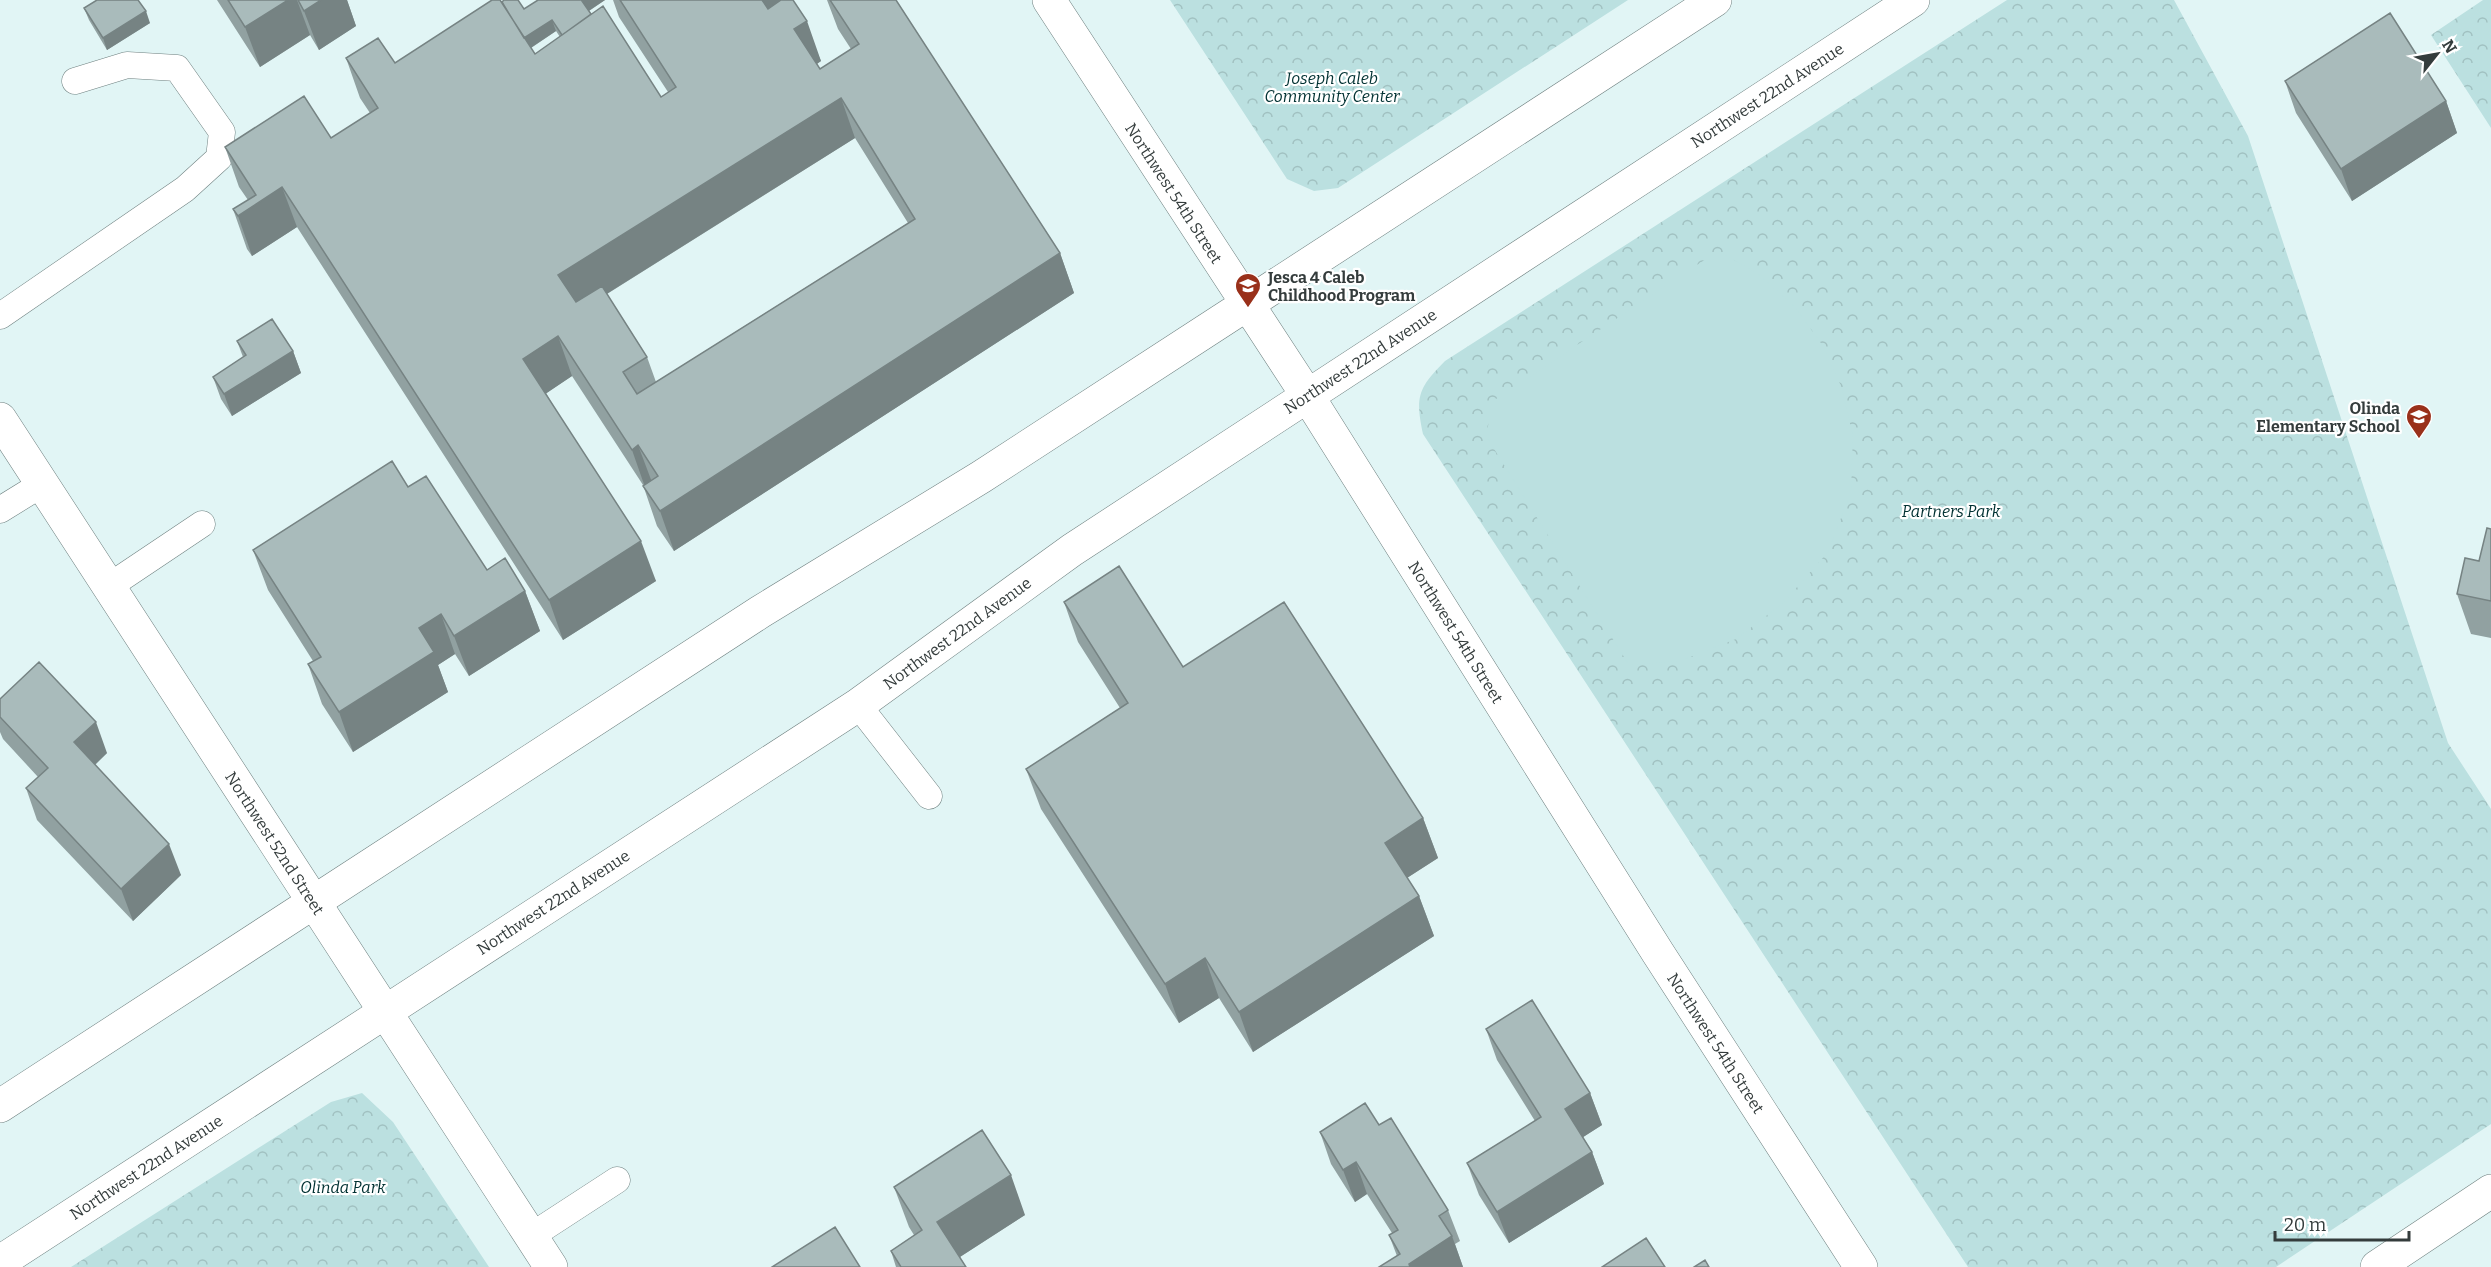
<svg xmlns="http://www.w3.org/2000/svg" width="2491" height="1267" font-family="Bitter,serif">
	<style>
		.park { fill: url(#park-crowns) }
		.pitch { fill: #bbe0e0 }
		.lines { fill: none; stroke-linecap: round; stroke-linejoin: round }
		.lane-casing { stroke: #6f8180; stroke-width: 27 }
		.street-casing { stroke: #6f8180; stroke-width: 34 }
		.secondary-casing { stroke: #6f8180; stroke-width: 34 }
		.lane { stroke: #fff; stroke-width: 26 }
		.street { stroke: #fff; stroke-width: 33 }
		.secondary { stroke: #fff; stroke-width: 33 }
		.wall { fill: #91a1a1; fill-rule: evenodd }
		.shaded-wall { fill: #768383 }
		.building { fill: #a9bbbb; stroke: #768383; stroke-width: 1.5; fill-rule: evenodd }
		.labels { text-anchor: middle; stroke-width: 4.5; stroke-linejoin: round; paint-order: stroke }
		.park-label { font-size: 16px; font-style: italic; fill: #003132; stroke: #fff }
		.street-label { font-size: 16px; fill: #343c3c; stroke: #fff }
		.poi-label { font-size: 16px; font-weight: bold; fill: #343c3c; stroke: #fff; text-anchor: start }
	</style>
	<defs>
		<pattern id="park-crowns" width="20" height="18" patternUnits="userSpaceOnUse" patternTransform="scale(1.5)"><rect width="20" height="18" fill="#bbe0e0"/><path d="M2 6a3 3 0 1 1 6 0M12 15a3 3 0 1 1 6 0" fill="none" stroke="#a1c1c1"/></pattern>
	</defs>
	<rect width="100%" height="100%" fill="#e1f5f5"/>
	<path class="park" d="M1170 0H1628L1338 188 1314 191 1287 179Z
		M2007 0H2174L2248 136 2448 743 2491 809V1124L2276 1267H1968L1423 434C1415 397 1418 388 1445 361Z
		M2483 0H2491V128L2431 35Z
		M362 1093 393 1122 489 1267H71L331 1102Z"/>
	<path class="pitch" d="M1718 251 1757 273 1795 307 1823 346 1841 386 1853 436 1851 492 1828 552 1783 603 1736 639 1680 661 1629 665 1486 436 1493 401Z"/>
	<g class="lines">
		<defs>
			<path id="lane" d="M0 316 185 189 219 158 222 132 177 68 127 65 75 81
				M0 510 42 484
				M108 587 202 524
				M858 705 929 796
				M531 1236 617 1180"/>
			<path id="street" d="M0 419 551 1267
				M2377 1267 2491 1191"/>
			<path id="secondary" d="M1049 0 1307 395 1658 953 1861 1267
				M0 1106 760 612 981 477 1715 0
				M0 1262 858 705 1072 550 1913 0"/>
		</defs>
		<use href="#lane" class="lane-casing"/>
		<use href="#street" class="street-casing"/>
		<use href="#secondary" class="secondary-casing"/>
		<use href="#lane" class="lane"/>
		<use href="#street" class="street"/>
		<use href="#secondary" class="secondary"/>
	</g>
	<path class="wall" d="M217 0H347L356 26 319 50 310 35 260 67Z
		M538 0H605L589 11 661 97 668 92 619 17 613 0H793L821 61 817 64 820 69 851 49 838 29 827 0H896L1060 253 1074 293 674 551 657 526 643 485 572 376 546 393 656 581 563 640 297 227 252 256 247 249 233 209 248 200 239 187 225 147 331 138 370 113 360 98 346 58 395 63 502 2 524 9ZM556 31 560 37 535 54 531 48ZM855 138 908 223 656 382 647 357 607 294Z
		M84 8 150 23 107 50 89 20Z
		M2285 81 2446 101 2457 133 2352 201 2296 113Z
		M237 341 293 351 301 373 232 416 221 399 213 377 243 357Z
		M2491 529V638L2471 634 2457 594 2479 561Z
		M253 550 487 570 525 591 540 631 469 676 455 654 438 665 448 692 353 752 322 704 308 664 313 661 268 590Z
		M1064 602 1183 667 1423 818 1438 858 1407 878 1419 896 1434 936 1253 1052 1219 998 1179 1023 1041 809 1026 769 1120 708 1078 642Z
		M0 699 107 753 95 765 181 875 133 921 37 820 26 788 38 777 3 739 0 732Z
		M1486 1029 1590 1093 1602 1125 1583 1137 1592 1152 1604 1184 1509 1243 1479 1195 1467 1163 1535 1121 1497 1060Z
		M1379 1125 1448 1210 1460 1241 1455 1244 1463 1267 1397 1256 1389 1235 1392 1233 1367 1194 1355 1202 1331 1164 1320 1132Z
		M894 1187 1025 1215 960 1257 966 1267H896L891 1251 914 1235 909 1227Z"/>
	<path class="shaded-wall" d="M288 0H297L310 35 260 67 245 27Z
		M321 0H347L356 26 319 50 304 11Z
		M584 0H605L587 12 582 1Z
		M760 0H788L772 33Z
		M146 11 150 23 107 50 103 38Z
		M552 20 556 31 523 53 519 41Z
		M807 21 821 61 809 69 794 29Z
		M841 98 855 138 573 315 558 275Z
		M2446 101 2457 133 2352 201 2341 169Z
		M282 187 297 227 252 256 238 216Z
		M1060 253 1074 293 674 551 660 511Z
		M558 336 572 376 538 399 523 359Z
		M293 351 301 373 232 416 224 394Z
		M638 445 653 485 646 490 632 450Z
		M641 541 656 581 563 640 549 600Z
		M525 591 540 631 469 676 454 636Z
		M441 614 455 654 438 665 448 692 353 752 339 712 419 628Z
		M96 722 107 753 86 773 74 742Z
		M1423 818 1438 858 1399 883 1385 843Z
		M169 844 181 875 133 921 121 889Z
		M1419 896 1434 936 1253 1052 1239 1012Z
		M1205 958 1219 998 1179 1023 1165 984Z
		M1590 1093 1602 1125 1577 1141 1565 1109Z
		M1592 1152 1604 1184 1509 1243 1497 1212Z
		M1356 1162 1367 1194 1355 1202 1343 1170Z
		M1011 1175 1025 1215 952 1262 937 1222Z
		M1452 1236 1463 1267H1410L1409 1264Z"/>
	<path class="building" d="M97 0H138L146 11 103 38 84 8Z
		M228 0H288L245 27Z
		M298 0H321L304 11Z
		M492 0H500L535 54 603 6 661 97 676 87 620 0H762L768 9 781 0H793L807 21 794 29 820 69 859 44 830 0H896L1060 253 660 511 643 486 658 476 638 445 632 450 558 336 523 359 641 541 549 600 282 187 238 216 233 209 256 195 225 147 304 96 331 138 378 108 346 58 378 38 395 63ZM841 98 915 219 637 394 623 372 647 357 602 286 576 302 558 275Z
		M504 0H518L524 9 538 0H584L582 1 591 14 562 35 552 20 524 38 502 2Z
		M2390 13 2446 101 2341 169 2285 81Z
		M272 319 293 351 224 394 213 377 246 355 237 341Z
		M392 461 408 487 426 476 487 570 505 558 525 591 454 636 441 614 419 628 434 652 339 712 308 664 321 657 253 550Z
		M2487 528 2491 529V601L2457 594 2465 558 2479 561Z
		M1119 566 1183 667 1284 602 1423 818 1385 843 1419 896 1239 1012 1205 958 1165 984 1026 769 1128 703 1064 602Z
		M39 662 96 722 74 742 169 844 121 889 26 788 48 768 0 717V699Z
		M1532 1000 1590 1093 1565 1109 1592 1152 1497 1212 1467 1163 1541 1117 1486 1029Z
		M1365 1103 1379 1125 1391 1118 1448 1210 1439 1216 1452 1236 1409 1264 1410 1267H1379L1400 1254 1389 1235 1398 1230 1356 1162 1343 1170 1320 1132Z
		M982 1130 1011 1175 937 1222 966 1267H901L891 1251 922 1230 894 1187Z
		M835 1227 860 1267H772Z
		M1646 1238 1665 1267H1602Z
		M1705 1260 1709 1267H1694Z"/>
	<defs>
		<symbol id="school-pin" viewBox="-11 -11 22 30"><path d="M0 17L-7.5 6A9.5 9.5 0 1 1 7.5 6Z" fill="#99301a" stroke="#fff"/><path d="M0-5L7-2L0 1L-7-2ZM-4 1L0 2.5L4 1V4Q0 6-4 4Z" fill="#fff"/></symbol>
	</defs>
	<g fill-rule="evenodd">
		<use href="#school-pin" x="1233" y="271" width="30" height="40"/>
		<use href="#school-pin" x="2404" y="402" width="30" height="40"/>
	</g>
	<g class="labels">
		<g class="park-label">
			<text x="1332" y="84">Joseph Caleb<tspan x="1332" dy="18">Community Center</tspan></text>
			<text x="1951" y="517">Partners Park</text>
			<text x="343" y="1193">Olinda Park</text>
		</g>
		<g class="street-label">
			<text transform="translate(1767 95) rotate(-33)" y="6">Northwest 22nd Avenue</text>
			<text transform="translate(1174 193) rotate(57)" y="6">Northwest 54th Street</text>
			<text transform="translate(1360 361) rotate(-33)" y="6">Northwest 22nd Avenue</text>
			<text transform="translate(1456 632) rotate(58)" y="6">Northwest 54th Street</text>
			<text transform="translate(957 633) rotate(-36)" y="6">Northwest 22nd Avenue</text>
			<text transform="translate(275 843) rotate(57)" y="6">Northwest 52nd Street</text>
			<text transform="translate(553 902) rotate(-33)" y="6">Northwest 22nd Avenue</text>
			<text transform="translate(1716 1043) rotate(57)" y="6">Northwest 54th Street</text>
			<text transform="translate(146 1167) rotate(-33)" y="6">Northwest 22nd Avenue</text>
		</g>
		<g class="poi-label">
			<text x="1268" y="283">Jesca 4 Caleb<tspan x="1268" dy="18">Childhood Program</tspan></text>
			<text x="2400" y="414" text-anchor="end">Olinda<tspan x="2400" dy="18">Elementary School</tspan></text>
		</g>
	</g>
	<g transform="translate(2437 54) rotate(59)" stroke="#ffffff" stroke-width="4.5" paint-order="stroke">
	<path d="M0-4.5L10 22L0 15L-10 22Z" fill="#343c3c"/>
	<text y="-9" font-size="16" font-weight="bold" text-anchor="middle" fill="#343c3c">N</text>
	</g>
	<path d="M2275 1231v9h134v-9" fill="none" stroke="#343c3c" stroke-width="3"/>
	<text x="2284" y="1231" font-size="18" fill="#343c3c" stroke="#ffffff" stroke-width="4.5" paint-order="stroke">20 m</text>
</svg>
